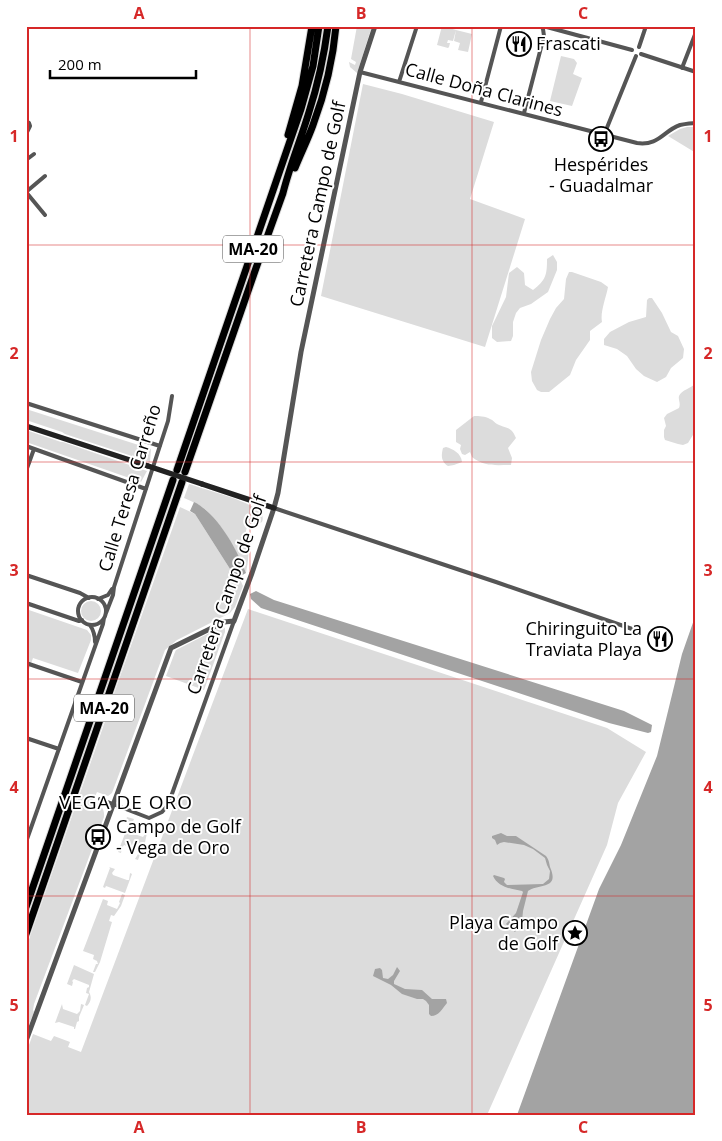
<svg xmlns="http://www.w3.org/2000/svg" width="722" height="1141" font-family="'Open Sans',sans-serif">
	<style>
		.green { fill: #dcdcdc }
		.water { fill: #a3a3a3 }
		.lines { fill: none; stroke-linecap: round; stroke-linejoin: round }
		.motorway-casing { stroke: #dbdbdb; stroke-width: 9 }
		.minor { stroke: #555; stroke-width: 4 }
		.tertiary { stroke: #555; stroke-width: 5 }
		.secondary { stroke: #222; stroke-width: 5.5 }
		.motorway { stroke: #000; stroke-width: 7 }
		.secondary-bridge { stroke: #222; stroke-width: 5.5 }
		.grid { fill: none; stroke: #d62828; stroke-width: 1; stroke-opacity: 0.55 }
		.labels { text-anchor: middle; stroke-width: 4; stroke-linejoin: round; paint-order: stroke }
		.shield { fill: #fff; stroke: #4c4c4c; stroke-width: 1 }
		.shield-label { font-size: 16px; font-weight: bold; fill: #000 }
		.poi-label { font-size: 18px; fill: #000; stroke: #fff; text-anchor: start }
		.street-label { font-size: 18px; fill: #000; stroke: #fff }
		.neighbourhood-label { font-size: 19px; letter-spacing: 1px; fill: #000; stroke: #fff }
		.neatline { fill: none; stroke: #d62828; stroke-width: 2 }
		.grid-label { font-size: 16px; text-anchor: middle; font-weight: bold; fill: #d62828 }
	</style>
	<rect width="100%" height="100%" fill="#fff"/>
	<path class="green" d="M357 26H372L357 73 350 67 349 62 355 65 356 62 351 59Z
		M442 26 456 30 453 41 448 40 447 43H450L449 47 448 48 437 45Z
		M456 30 472 34 468 52 458 50 460 43 454 41Z
		M561 56 574 59 577 63 573 74 582 78 572 106 550 101Z
		M363 84 402 94 494 122 470 199 525 219 485 347 321 296Z
		M687 127H696V153L668 136 680 129Z
		M553 255 557 262V270L548 292 531 304 520 308 516 313 513 322V336L511 341 497 342 492 338V326L506 297 509 273 517 267 524 273 525 285 533 290C546 280 547 275 547 259Z
		M569 272H572L601 282 608 287C606 298 600 312 602 322L590 331V340L576 360 570 375 549 392H541L537 390 532 381 531 372 541 340 550 319 556 308 564 299 566 279Z
		M649 298H652L662 313 671 332 678 336 684 349 683 358 671 368 666 377 657 382 644 376 636 369 627 356 617 349 604 345V339L610 332 629 322 646 317 647 300Z
		M696 383V430L688 443 683 445 678 444 665 440 664 437V430L666 426 664 418 667 414 679 408C681 403 678 400 679 396 681 390 692 388 696 383Z
		M26 409 151 449 150 462 65 434 62 432 26 420Z
		M474 416C479 416 485 416 490 419 493 420 495 423 497 424 507 429 511 426 516 438L508 448 512 458 511 465C495 465 485 467 472 457L470 452 465 455 462 454 460 449 461 445 456 442V430Z
		M26 430 61 442H63L147 471 141 482 26 442Z
		M446 447C453 449 461 453 462 462L454 465 448 466C441 461 441 456 443 448Z
		M189 484C203 489 255 502 262 514 263 518 263 519 262 522L258 524H249C242 534 248 542 248 552 249 559 247 566 246 573 239 554 219 518 202 507 197 503 190 501 184 498Z
		M180 507 195 514 230 569 239 577 243 586 235 607 230 613 177 640 165 650 112 793 108 796 97 792 93 801C100 805 105 808 104 817L34 1004 33 1010 34 1012 26 1032V948L109 710 111 707 110 705Z
		M81 611a10 10 0 1 1 20 0a10 10 0 1 1-20 0Z
		M26 609 87 630 91 635V640L78 673 33 658 26 678Z
		M248 609 607 728 646 752 618 803 607 845 487 1115H26V1053L33 1034 51 1041 54 1036 70 1042 68 1047 81 1052Z
		M221 627H223L225 628V632L204 690 166 676 175 652 176 650Z
		M127 817 134 819 131 826 129 828V832L143 837 146 833H147L144 847 142 849 138 860 135 859 138 854V850L124 845 122 848 121 853 118 852 129 823 126 820Z
		M109 867 115 869 112 873 113 875 127 880H129L130 873 132 874 125 893 106 886 105 888 103 887 110 868Z
		M122 894 125 895 121 906 114 916 111 915 109 921 112 922 100 962 95 972H93L96 964H98L97 961 93 959 94 955 83 951 103 899 108 901 107 905 117 909 120 903 119 902Z
		M74 965 94 974 89 992C92 997 91 1002 87 1006L85 1005 89 994 86 993 87 988 89 987V985L74 979 72 981 73 982 72 986 67 984Z
		M62 1004 63 1009 77 1014 80 1011 81 1004 84 1005 79 1017V1021L77 1022 75 1029H74V1027L59 1022 55 1023Z"/>
	<path class="water" d="M194 502C217 513 237 549 246 573L239 577 230 569 195 514 190 511Z
		M256 591 274 600 624 711 652 725 651 732 648 733 609 723 261 608 251 599 250 594Z
		M696 614V1115H517L599 889 621 845 657 756 682 654Z
		M501 833 507 836H516L546 856C549 860 549 862 550 867 560 890 539 883 528 891L523 911 522 921 519 923 518 928 515 932 506 924 516 913 523 892 522 891C511 889 498 887 493 876L494 875 504 878 505 879 504 882 507 885 543 884 549 879 550 871 547 865 545 858 533 849 524 845 504 842 500 843 497 845 495 840 492 838V836Z
		M397 967 400 971 394 981V984L405 989 422 990 432 999H446L447 1003C442 1009 439 1016 431 1016L429 1014V1005L426 1001 423 999H417L402 994 391 985 373 976 375 969 380 968 382 970 383 978 388 979 393 975Z"/>
	<g class="lines">
		<defs>
			<path id="motorway" d="M288 135 302 86 312 26
				M295 168C301 153 308 139 313 125 325 93 333 60 336 26
				M177 470 301 109 313 66 319 26
				M185 472 256 268 283 193C290 165 301 139 309 112 318 84 324 56 328 26
				M26 907 173 480
				M26 934 182 482"/>
		</defs>
		<use href="#motorway" class="motorway-casing"/>
		<path class="minor" d="M543 26 632 50
			M639 47 646 26
			M641 54 696 72
			M682 68 696 32
			M360 72 637 143C659 146 663 131 680 125 685 124 691 123 696 123
			M399 82 417 26
			M481 102 501 26
			M524 113 544 36 543 29 541 26
			M26 121 29 123 30 126 26 134
			M604 135 636 56
			M26 160 34 154
			M26 192 45 215
			M26 192 45 176
			M26 403 160 446
			M26 446 146 489
			M26 471 34 449
			M274 508 496 582 638 631
			M26 575 80 593 89 598
			M78 611a14 14 0 1 1 28 0a14 14 0 1 1-28 0Z
			M98 599 108 595 112 589
			M26 603 79 621 82 620
			M106 613 113 595 114 587 168 421 172 396
			M90 625C94 631 95 635 95 642
			M26 663 82 682
			M26 738 59 749
			M100 799 149 818 162 812 168 805 234 621
			M26 842 103 624 104 618"/>
		<path class="tertiary" d="M26 1041 171 648 224 622 234 621 252 573 274 508 278 493 301 352 360 72 375 26"/>
		<path class="secondary" d="M26 426 148 466
			M202 484 274 508"/>
		<use href="#motorway" class="motorway"/>
		<path class="secondary-bridge" d="M148 466 202 484"/>
	</g>
	<path class="grid" d="M250 26V1115M472 26V1115M26 245H696M26 462H696M26 679H696M26 896H696"/>
	<defs>
		<symbol id="restaurant-ring" viewBox="-11 -11 22 22"><circle r="9.5" fill="#fff" stroke="#000" stroke-width="1.5"/><path d="M-5-6h1v4h1v-4h1v4h1v-4h1v5L-1.5 .5V6h-2V.5L-5-1ZM5-6V6H3V1.5H1.5Q1.5-4 5-6Z" fill="#000"/></symbol>
		<symbol id="bus-ring" viewBox="-11 -11 22 22"><circle r="9.5" fill="#fff" stroke="#000" stroke-width="1.5"/><path d="M-5-6H5V4H4V6H2V4H-2V6H-4V4H-5ZM-3.5-4V0h7V-4ZM-3.5 1.2v1.5H-2V1.2ZM2 1.2v1.5H3.5V1.2Z" fill="#000"/></symbol>
		<symbol id="sight-ring" viewBox="-11 -11 22 22"><circle r="9.5" fill="#fff" stroke="#000" stroke-width="1.5"/><path d="M0-6L1.8-2.2L6-1.7L2.9 1.2L3.7 5.4L0 3.3L-3.7 5.4L-2.9 1.2L-6-1.7L-1.8-2.2Z" fill="#000"/></symbol>
	</defs>
	<g fill-rule="evenodd">
		<use href="#restaurant-ring" x="505" y="30" width="28" height="28"/>
		<use href="#bus-ring" x="587" y="125" width="28" height="28"/>
		<use href="#restaurant-ring" x="646" y="625" width="28" height="28"/>
		<use href="#bus-ring" x="84" y="823" width="28" height="28"/>
		<use href="#sight-ring" x="561" y="919" width="28" height="28"/>
	</g>
	<g class="labels">
		<g class="shield">
			<rect x="223" y="235.5" width="60" height="27" rx="4"/>
			<rect x="74" y="694.5" width="60" height="27" rx="4"/>
		</g>
		<g class="shield-label">
			<text x="253" y="255">MA-20</text>
			<text x="104" y="714">MA-20</text>
		</g>
		<g class="poi-label">
			<text x="536" y="50">Frascati</text>
			<text x="601" y="171" text-anchor="middle">Hespérides<tspan x="601" dy="21">- Guadalmar</tspan></text>
			<text x="642" y="635" text-anchor="end">Chiringuito La<tspan x="642" dy="21">Traviata Playa</tspan></text>
			<text x="116" y="833">Campo de Golf<tspan x="116" dy="21">- Vega de Oro</tspan></text>
			<text x="558" y="929" text-anchor="end">Playa Campo<tspan x="558" dy="21">de Golf</tspan></text>
		</g>
		<g class="street-label">
			<text transform="translate(484 90) rotate(15)" y="6">Calle Doña Clarines</text>
			<text transform="translate(318 204) rotate(-78)" y="6">Carretera Campo de Golf</text>
			<text transform="translate(130 488) rotate(-73)" y="6">Calle Teresa Carreño</text>
			<text transform="translate(227 595) rotate(-71)" y="6">Carretera Campo de Golf</text>
		</g>
		<g class="neighbourhood-label">
			<text x="126" y="809">VEGA DE ORO</text>
		</g>
	</g>
	<rect width="722" height="1141" fill="none" stroke="#ffffff" stroke-width="55"/>
	<path d="M50 70v8h146v-8" fill="none" stroke="#000000" stroke-width="2.5"/>
	<text x="58" y="70" font-size="15" fill="#000000" stroke="#ffffff" stroke-width="4" paint-order="stroke">200 m</text>
	<rect x="28" y="28" width="666" height="1086" class="neatline"/>
	<g class="grid-label">
		<text x="139" y="19">A</text>
		<text x="361" y="19">B</text>
		<text x="583" y="19">C</text>
		<text x="14" y="142">1</text>
		<text x="708" y="142">1</text>
		<text x="14" y="359">2</text>
		<text x="708" y="359">2</text>
		<text x="14" y="576">3</text>
		<text x="708" y="576">3</text>
		<text x="14" y="793">4</text>
		<text x="708" y="793">4</text>
		<text x="14" y="1011">5</text>
		<text x="708" y="1011">5</text>
		<text x="139" y="1133">A</text>
		<text x="361" y="1133">B</text>
		<text x="583" y="1133">C</text>
	</g>
</svg>
